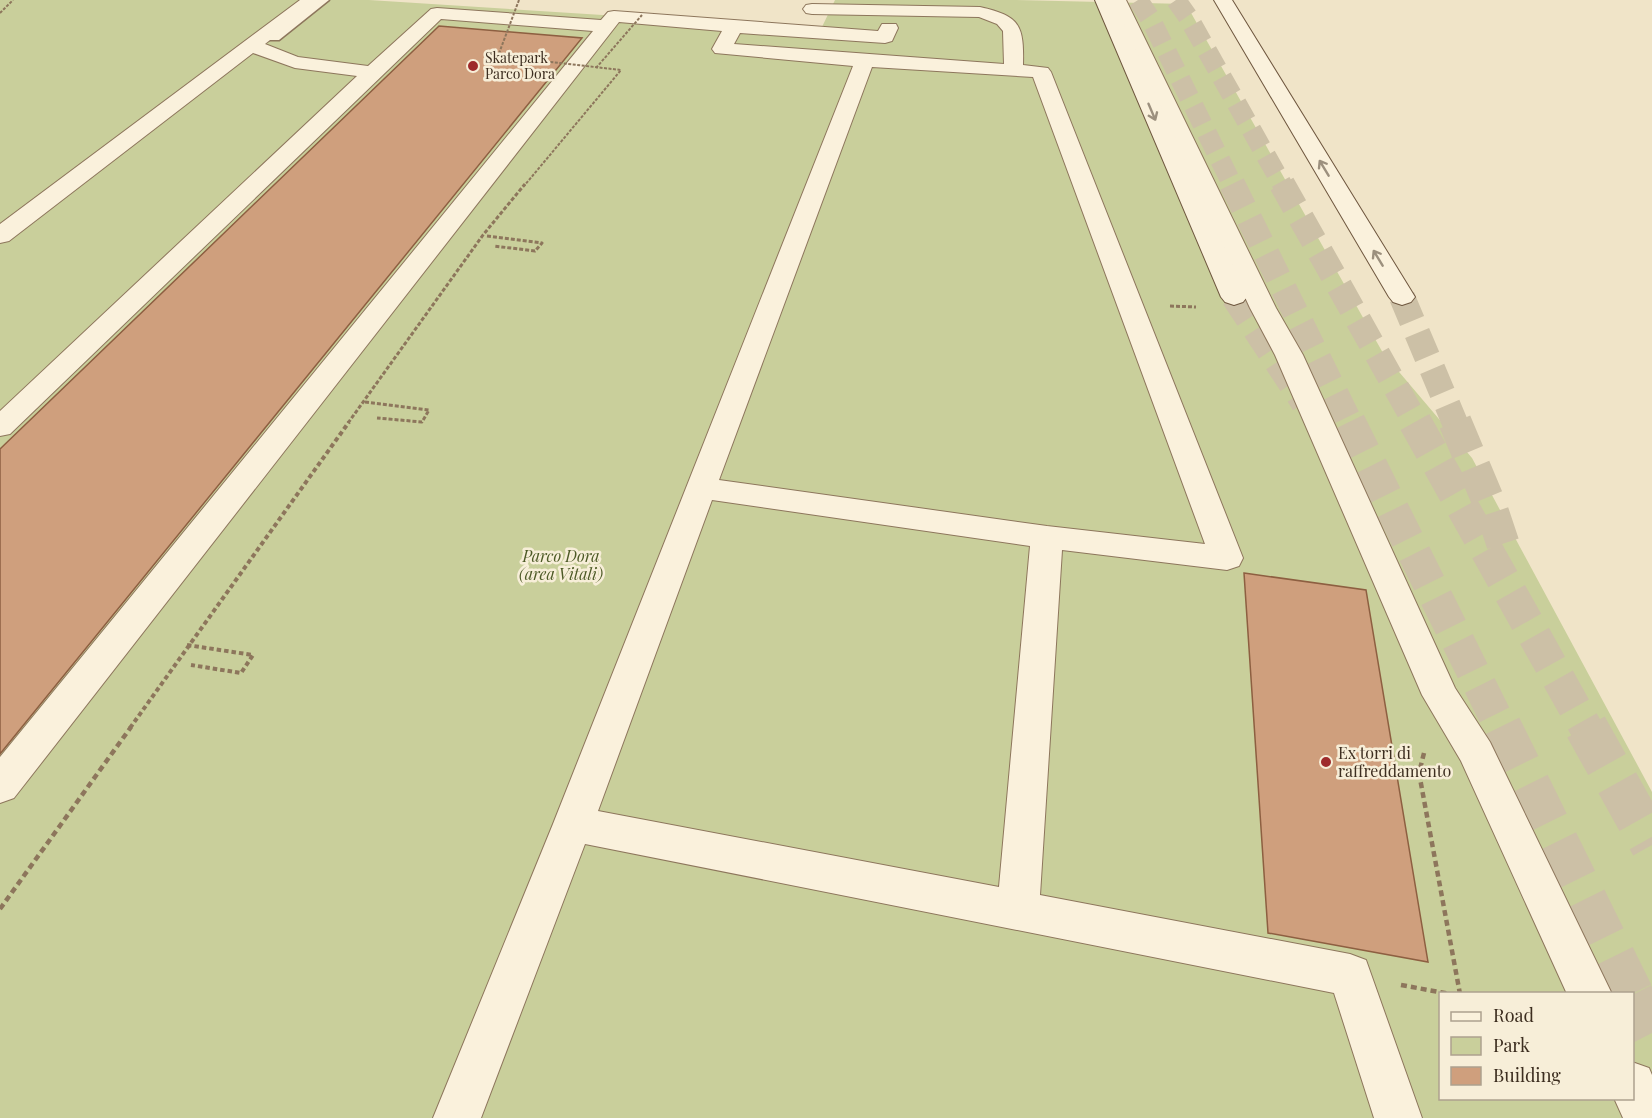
<svg xmlns="http://www.w3.org/2000/svg" width="1652" height="1118" font-family="'Playfair Display',serif">
	<style>
		.green { fill: #c9cf9b; fill-rule: evenodd }
		.building { fill: #cf9f7d; stroke: #8d5f41; stroke-width: 1.5 }
		.lines { fill: none; stroke-linecap: round; stroke-linejoin: round }
		.secondary-tunnel-far3 { stroke: #ccc0a6; stroke-width: 20; stroke-dasharray: 20 10; stroke-linecap: butt }
		.secondary-tunnel-far2 { stroke: #ccc0a6; stroke-width: 26; stroke-dasharray: 26 13; stroke-linecap: butt }
		.secondary-tunnel-far1 { stroke: #ccc0a6; stroke-width: 33; stroke-dasharray: 33 16; stroke-linecap: butt }
		.secondary-tunnel { stroke: #ccc0a6; stroke-width: 43; stroke-dasharray: 43 21; stroke-linecap: butt }
		.service-casing { stroke: #8d765c; stroke-width: 3 }
		.pedestrian-casing { stroke: #8d765c; stroke-width: 2 }
		.secondary-casing { stroke: #6f573f; stroke-width: 2 }
		.path-far3 { stroke: #8d765c; stroke-width: 2; stroke-dasharray: 3 1.5; stroke-linecap: butt }
		.path-far2 { stroke: #8d765c; stroke-width: 3; stroke-dasharray: 4 2; stroke-linecap: butt }
		.path-far1 { stroke: #8d765c; stroke-width: 4; stroke-dasharray: 4.5 3; stroke-linecap: butt }
		.path { stroke: #8d765c; stroke-width: 4.5; stroke-dasharray: 6 4; stroke-linecap: butt }
		.service { fill: #faf1dc; fill-rule: evenodd }
		.pedestrian { fill: #faf1dc; fill-rule: evenodd }
		.secondary { fill: #faf1dc; fill-rule: evenodd }
		.path-bridge-far3 { stroke: #8d765c; stroke-width: 2; stroke-dasharray: 3 1.5; stroke-linecap: butt }
		.path-bridge-far2 { stroke: #8d765c; stroke-width: 3; stroke-dasharray: 4 2; stroke-linecap: butt }
		.path-bridge-far1 { stroke: #8d765c; stroke-width: 4; stroke-dasharray: 4.5 3; stroke-linecap: butt }
		.path-bridge { stroke: #8d765c; stroke-width: 4.5; stroke-dasharray: 6 4; stroke-linecap: butt }
		.oneway { stroke: #9c907e }
		.poi-dot { fill: #9e2a2b; stroke: #f7eed8; stroke-width: 2 }
		.labels { text-anchor: middle; stroke-width: 5; stroke-linejoin: round; paint-order: stroke }
		.far-poi-label { font-size: 14px; fill: #3d2e20; stroke: #f7eed8; text-anchor: start }
		.park-label { font-size: 16px; font-style: italic; fill: #4d5a26; stroke: #f7eed8 }
		.poi-label { font-size: 16px; fill: #3d2e20; stroke: #f7eed8; text-anchor: start }
	</style>
	<rect width="100%" height="100%" fill="#f0e4c8"/>
	<path class="green" d="M0 0H369L821 29 835 0H1015L1186 4 1383 353 1472 458 1652 792V1118H0ZM1440 994H1632V1098H1440Z"/>
	<path class="building" d="M439 26 582 38 0 754V449Z
		M1244 573 1366 590 1428 962 1268 933Z"/>
	<g class="lines">
		<path class="secondary-tunnel-far3" d="M1138 0 1150 18 1233 186
			M1176 0 1188 17 1283 186"/>
		<path class="secondary-tunnel-far2" d="M1232 184 1350 423
			M1282 184 1416 423
			M1234 297 1304 403
			M1402 297 1455 423"/>
		<path class="secondary-tunnel-far1" d="M1349 422 1501 728
			M1415 422 1586 728
			M1455 422 1490 505 1507 556"/>
		<path class="secondary-tunnel" d="M1500 727 1632 994
			M1586 727 1652 845
			M1632 995 1652 1034"/>
		<defs>
			<path id="service" d="M311 0H329L279 40H267L265 37 267 34Z"/>
			<path id="pedestrian" d="M300 0H320L265 44 298 57 368 66 431 9 437 8 601 20 608 12 614 11 878 31 882 24H896L898 28 892 41 885 43 740 33 734 44 1004 64 1003 31 997 24 979 17 812 14 806 13 803 9 806 5 812 4 980 7C1020 16 1024 25 1023 65L1048 68 1051 72 1243 558 1239 566 1227 570 1062 550 1040 895 1350 954 1366 960 1422 1118H1374L1334 993 585 844 481 1118H433L553 824 853 66 715 53 712 49 722 31 619 22 14 798 0 803V757L593 31 441 19 10 434 0 436V411L357 76 295 68 253 53 9 241 0 243V224ZM872 67 1033 77 1205 544 1047 526 719 480ZM712 500 1030 546 999 887 598 811Z
				M1108 0H1126L1276 308 1303 355 1455 688 1490 742 1612 994H1567L1461 761 1422 695 1275 355 1250 308Z
				M1632 1062 1649 1068 1652 1075V1118H1623L1614 1098H1632Z"/>
			<path id="secondary" d="M1095 0H1113L1247 297 1243 302 1234 305 1225 302 1221 297Z
				M1214 0H1232L1415 297 1411 302 1402 305 1393 302 1389 297Z"/>
		</defs>
		<use href="#service" class="service-casing"/>
		<use href="#pedestrian" class="pedestrian-casing"/>
		<use href="#secondary" class="secondary-casing"/>
		<path class="path-far3" d="M0 13 13 0"/>
		<path class="path-far2" d="M487 236 542 243 535 251 494 246
			M1170 306 1196 307
			M365 402 429 410 422 422 377 418"/>
		<path class="path-far1" d="M187 645 253 655 241 673 191 665"/>
		<path class="path" d="M1424 753 1419 773 1460 994
			M1401 985 1450 994"/>
		<use href="#service" class="service"/>
		<use href="#pedestrian" class="pedestrian"/>
		<use href="#secondary" class="secondary"/>
		<path class="path-bridge-far3" d="M519 0 498 56 621 70 524 186
			M596 68 642 15"/>
		<path class="path-bridge-far2" d="M348 423 483 235 525 184"/>
		<path class="path-bridge-far1" d="M130 728 349 422"/>
		<path class="path-bridge" d="M0 909 131 727"/>
	</g>
	<defs><path id="oneway-shaft" d="M-6 0H5M1.5-3L5.5 0L1.5 3" fill="none" stroke-width="1.6" stroke-linecap="round" stroke-linejoin="round" transform="scale(1.5)"/></defs>
	<g class="oneway">
		<use href="#oneway-shaft" transform="translate(1152 112) rotate(67)"/>
		<use href="#oneway-shaft" transform="translate(1324 168) rotate(-121)"/>
		<use href="#oneway-shaft" transform="translate(1378 258) rotate(-121)"/>
	</g>
	<g class="poi-dot">
		<circle cx="473" cy="66" r="6"/>
		<circle cx="1326" cy="762" r="6"/>
	</g>
	<g class="labels">
		<g class="far-poi-label">
			<text x="485" y="63">Skatepark<tspan x="485" dy="16">Parco Dora</tspan></text>
		</g>
		<g class="park-label">
			<text x="561" y="562">Parco Dora<tspan x="561" dy="18">(area Vitali)</tspan></text>
		</g>
		<g class="poi-label">
			<text x="1338" y="759">Ex torri di<tspan x="1338" dy="18">raffreddamento</tspan></text>
		</g>
	</g>
	<rect x="1439" y="992" width="195" height="108" fill="#f7eed8" stroke="#ada18e" stroke-width="1.5"/>
	<rect x="1451" y="1012" width="30" height="9" fill="#faf1dc" stroke="#ada18e" stroke-width="1.5"/>
	<text x="1493" y="1022" font-size="18" fill="#3d2e20">Road</text>
	<rect x="1451" y="1037" width="30" height="18" fill="#c9cf9b" stroke="#ada18e" stroke-width="1.5"/>
	<text x="1493" y="1052" font-size="18" fill="#3d2e20">Park</text>
	<rect x="1451" y="1067" width="30" height="18" fill="#cf9f7d" stroke="#ada18e" stroke-width="1.5"/>
	<text x="1493" y="1082" font-size="18" fill="#3d2e20">Building</text>
</svg>
